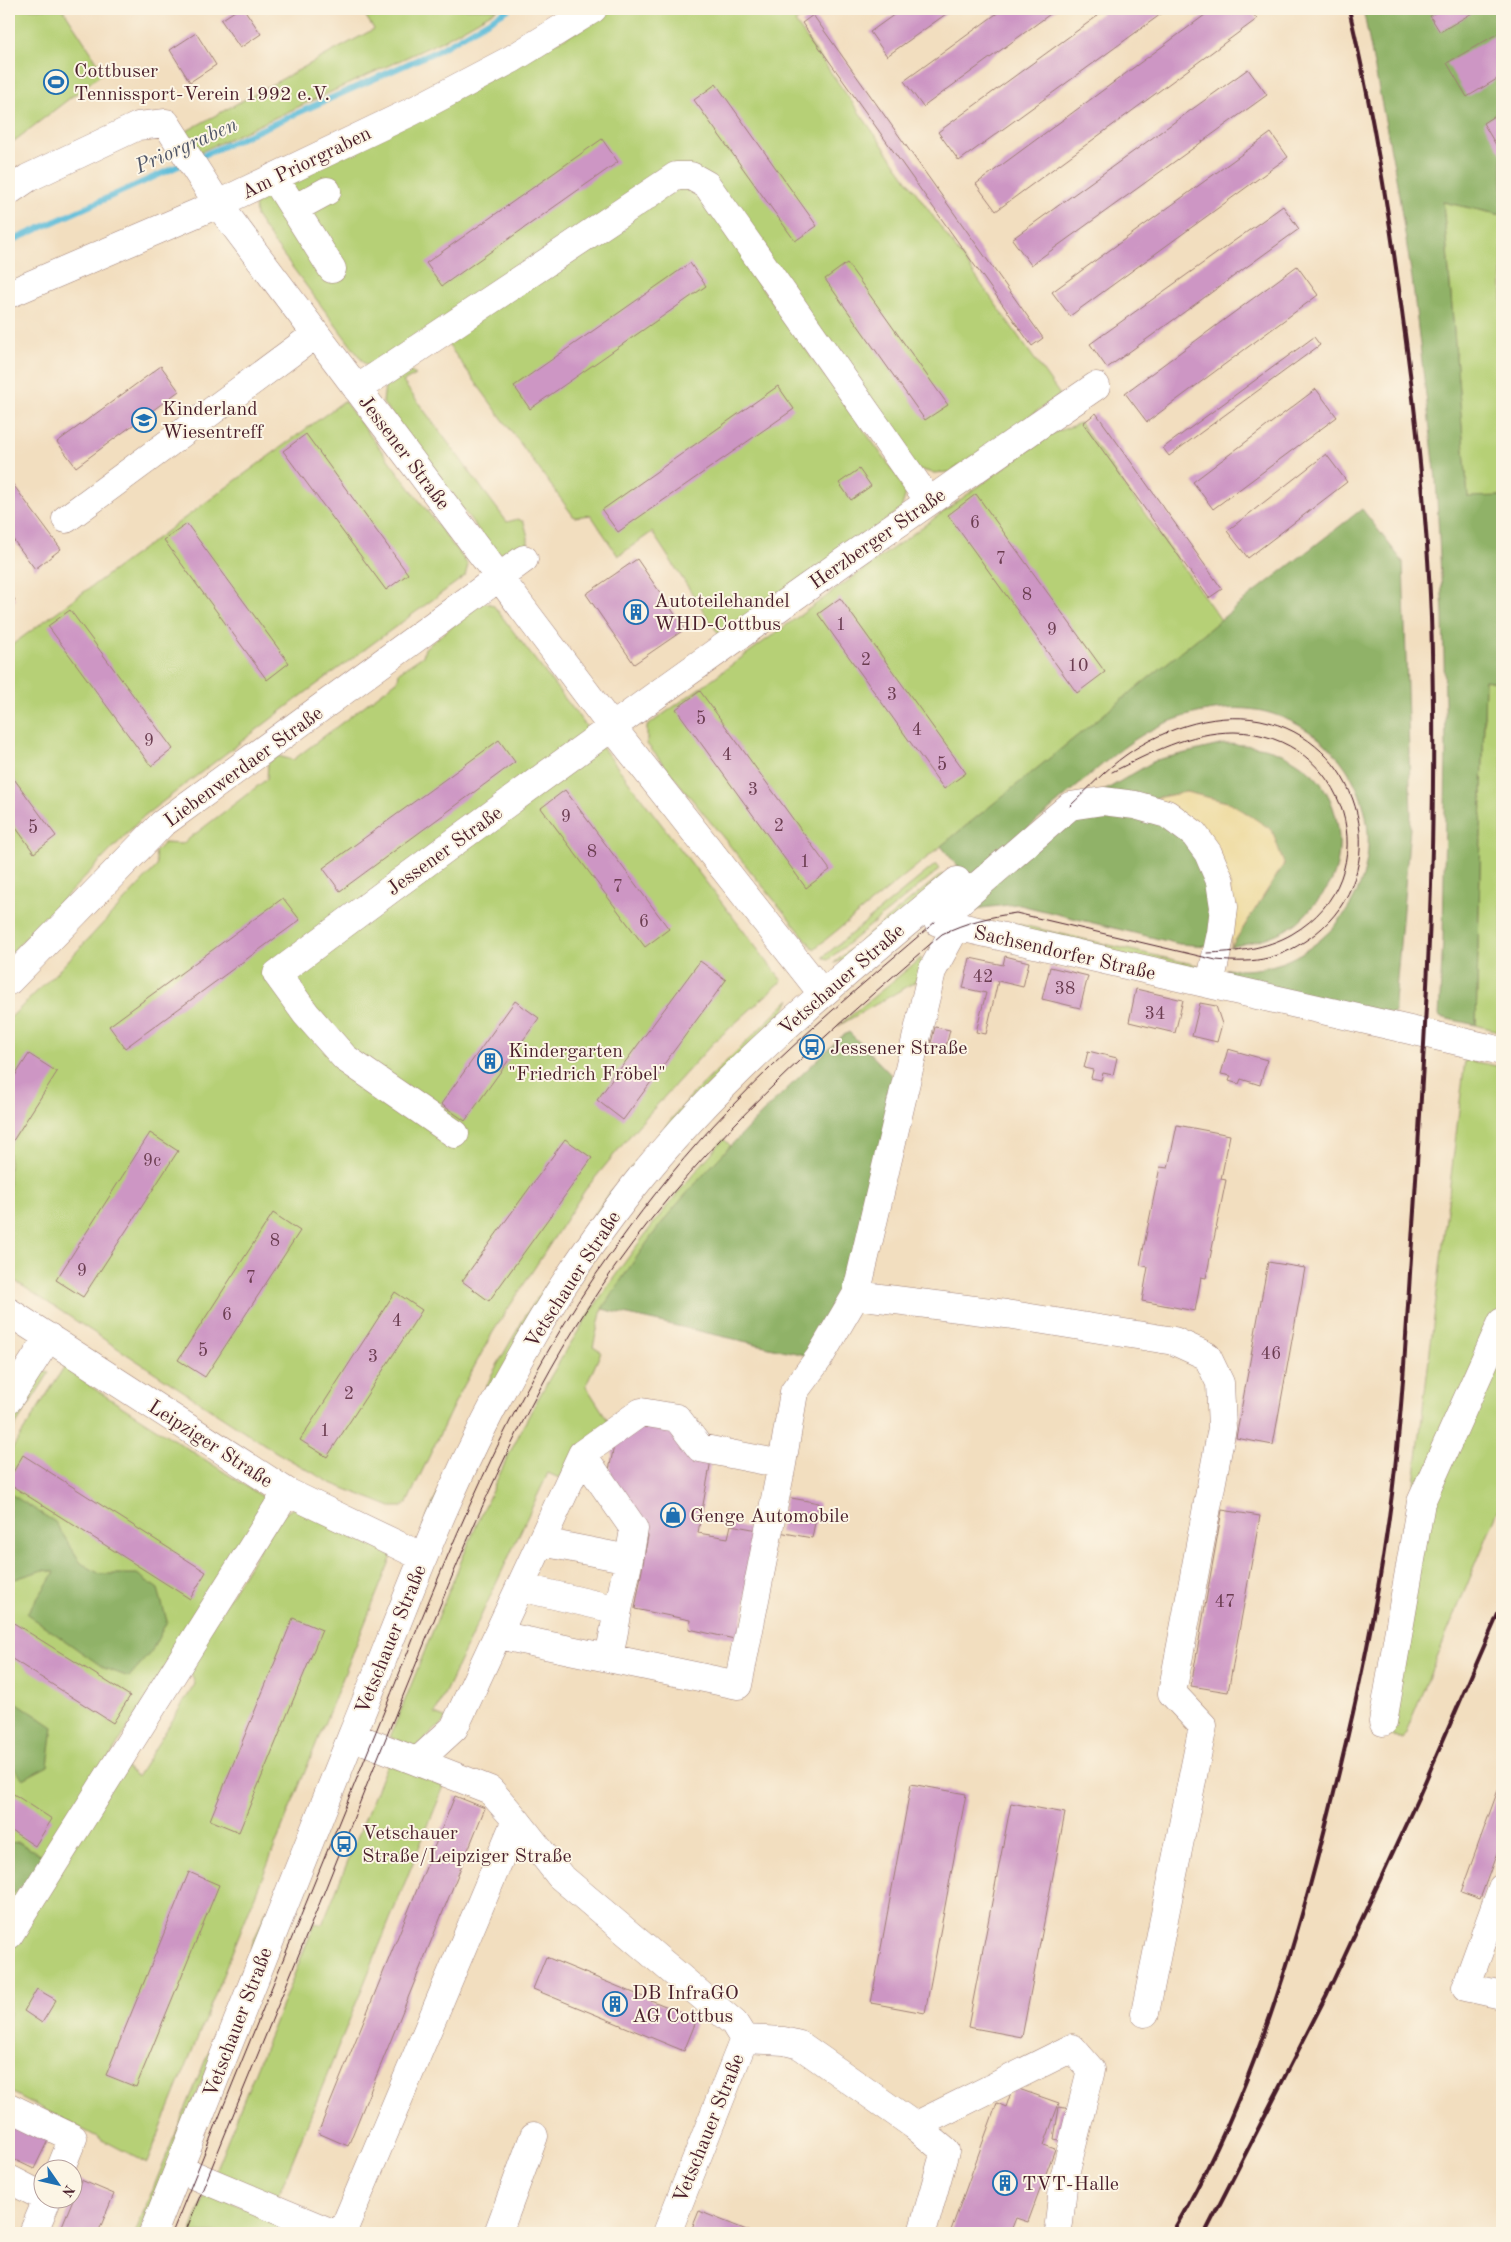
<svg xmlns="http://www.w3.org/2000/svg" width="1511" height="2242" font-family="'Old Standard TT',serif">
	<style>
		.green { fill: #b6d076; stroke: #807850 }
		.forest { fill: #90b267; stroke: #6d6849 }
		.sand { fill: #eeda9e; stroke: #9c7c64 }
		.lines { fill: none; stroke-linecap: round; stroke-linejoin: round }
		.stream { stroke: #5bbcd9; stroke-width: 6 }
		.building { fill: #cd96c4 }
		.minor-casing { stroke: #9e7e75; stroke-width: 29 }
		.minor { stroke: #fff; stroke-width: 28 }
		.tram { stroke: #4a1f2b; stroke-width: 1 }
		.rail { stroke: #4a1f2b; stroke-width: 4 }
		.labels { text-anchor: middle; stroke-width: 4; stroke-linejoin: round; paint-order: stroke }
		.number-label { font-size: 18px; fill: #6b3d51 }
		.poi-label { font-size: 20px; fill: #4a1f2b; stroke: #fcf5e5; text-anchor: start }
		.street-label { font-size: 20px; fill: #4a1f2b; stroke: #fcf5e5 }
		.water-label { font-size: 21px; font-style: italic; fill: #505668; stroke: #fcf5e5 }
	</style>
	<rect width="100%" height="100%" fill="#fcf5e5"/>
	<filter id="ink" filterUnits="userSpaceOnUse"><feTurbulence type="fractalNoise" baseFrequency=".02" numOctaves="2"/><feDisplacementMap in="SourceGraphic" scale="10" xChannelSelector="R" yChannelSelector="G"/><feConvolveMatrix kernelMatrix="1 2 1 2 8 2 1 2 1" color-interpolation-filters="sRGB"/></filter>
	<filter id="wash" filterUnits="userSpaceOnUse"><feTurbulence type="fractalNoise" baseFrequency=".0096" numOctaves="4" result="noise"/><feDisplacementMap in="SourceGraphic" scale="20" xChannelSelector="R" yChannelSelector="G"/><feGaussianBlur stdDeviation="1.12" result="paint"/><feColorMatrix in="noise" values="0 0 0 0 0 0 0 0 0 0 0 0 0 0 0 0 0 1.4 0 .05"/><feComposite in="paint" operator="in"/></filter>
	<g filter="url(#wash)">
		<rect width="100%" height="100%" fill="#f2debf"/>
		<path class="green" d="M9 9H63L104 72 9 145Z
			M361 9H498L442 41 200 152 183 133 374 29Z
			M611 9H814L795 22 1060 395 950 472 934 473 914 468 697 171 369 366 364 363 272 240 256 216 255 204 263 193 580 30Z
			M688 184 751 256 746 266 907 490 901 509 722 639 652 532 618 556 591 515 574 517 444 339 593 236Z
			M1443 202 1502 215V496L1468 498Z
			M407 370 416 375 403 382 507 522 518 519 524 522 528 537V544C519 555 508 557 495 552L383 403 385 384Z
			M344 401 468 565 465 576 305 693 144 816 9 955V647Z
			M1080 423 1221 620 814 949 647 744V726L1051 434Z
			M483 602 493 605 782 981 713 1043 637 1127 585 1190 493 1332 454 1404 407 1503 402 1507H391L331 1483 276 1452 9 1277V1019L62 967 157 866 155 852 164 843 182 844 267 779 268 763 278 756 293 760 398 680 399 672 423 656 425 648Z
			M1485 680 1502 683V1032L1476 1025Z
			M936 864 940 869 828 960 823 957Z
			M942 874 945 877 845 960 834 963Z
			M1013 923 1201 966 1195 973 990 925Z
			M921 958 923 966 915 982 838 1026Z
			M790 999 784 1012 695 1098 423 1526 492 1374 527 1313 607 1196 691 1096Z
			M1465 1060 1502 1067V1501L1403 1739 1376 1731 1411 1508Z
			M724 1139 731 1146 668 1216 602 1309 593 1347 601 1352 586 1386 609 1422 559 1478 548 1473 435 1714 447 1719 416 1747 390 1737C437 1623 479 1505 539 1397 591 1304 653 1218 724 1139Z
			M66 1364 86 1375 90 1386 271 1502 9 1916V1454Z
			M41 1368 49 1373 9 1436V1418Z
			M295 1507 392 1556 147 2163 9 2091V1948L124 1765 137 1777 195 1684 188 1665 279 1517Z
			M387 1764 444 1786 276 2201 215 2171 315 1923 322 1925Z
			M266 1911H271L140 2233H135Z
			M206 2191 295 2230V2233H190Z"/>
		<path class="forest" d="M1363 9H1502V215L1443 202 1468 497 1502 496V683L1485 680 1476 1025 1439 1017 1443 939 1446 747 1443 615 1436 479 1412 278 1395 171Z
			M1362 509 1403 562 1411 816 1394 1014 1230 978 1226 969C1259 973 1288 964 1315 944 1403 877 1377 748 1273 714 1237 702 1192 711 1159 726 1123 743 1098 769 1068 794 1037 821 1005 848 973 875L963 873 941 846 1256 591Z
			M1224 744C1258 745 1281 748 1309 771 1338 794 1347 847 1332 880 1327 890 1319 899 1311 908 1306 914 1299 922 1292 926 1273 938 1252 942 1231 947L1284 864 1231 803 1186 792 1151 799 1099 794 1156 760Z
			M1098 811 1161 821 1189 842 1208 873 1214 904 1209 946 1179 944 1016 904 982 908 973 912 967 904 1069 818Z
			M849 1032 898 1082 852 1286 809 1356 602 1309C623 1277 644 1245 668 1215 721 1152 781 1094 841 1037Z
			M9 1493 55 1522 81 1563 100 1574H137L158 1589 167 1621 151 1652 129 1677 104 1668 27 1614 55 1572 43 1570 9 1581Z
			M9 1697 53 1727 48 1766 23 1779 9 1762Z
			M18 1842 43 1856 25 1885 9 1896V1843Z"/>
		<path class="sand" d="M1186 792 1231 803 1272 830 1284 864 1231 947 1230 884 1151 799Z"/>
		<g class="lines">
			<path class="stream" d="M197 158 439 50 509 9
				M9 242 183 164"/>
		</g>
		<g id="blocks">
			<path class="building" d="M238 9H244L261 34 240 48 221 20Z
				M902 9H953L887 56 870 32Z
				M1003 9H1057L923 107 904 81Z
				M1107 9H1168L959 161 938 132Z
				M1213 9H1249L1257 19 996 211 976 184Z
				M1441 9H1479L1440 32 1430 16Z
				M813 15 1043 338 1032 346 802 23Z
				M1502 31V76L1467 97 1447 63Z
				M196 33 216 65 190 82 170 50Z
				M1248 69 1267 95 1031 265 1012 239Z
				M716 84 817 226 795 241 694 100Z
				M1502 111V155L1483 123Z
				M1271 133 1288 157 1070 316 1052 292Z
				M602 139 618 162 442 286 426 263Z
				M1283 206 1299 229 1107 368 1090 344Z
				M690 263 706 286 530 409 514 386Z
				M847 263 948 405 925 420 825 279Z
				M1297 266 1318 295 1147 422 1125 393Z
				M1314 337 1320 345 1169 456 1163 448Z
				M161 366 179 391 76 467 57 442Z
				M778 386 794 409 618 532 602 510Z
				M1316 389 1337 417 1213 509 1193 482Z
				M1096 413 1222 589 1209 598 1083 423Z
				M306 434 408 574 386 590 283 451Z
				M1326 454 1347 482 1248 558 1227 531Z
				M859 469 871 486 851 500 839 483Z
				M9 479 61 549 35 569 9 534Z
				M976 494 1105 672 1077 693 948 515Z
				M187 524 289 663 267 680 164 540Z
				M637 559 685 629 634 664 586 594Z
				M9 591 15 600 9 605Z
				M840 598 966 773 944 789 818 614Z
				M70 610 173 749 151 766 48 626Z
				M700 691 830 870 806 888 676 709Z
				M499 740 515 762 340 891 323 868Z
				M9 772 56 836 34 853 9 818Z
				M565 790 669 929 645 947 541 808Z
				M283 898 300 920 125 1048 109 1026Z
				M1005 956 1029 962 1023 987 998 981 986 1034 976 1032 986 993 963 988 970 958 1003 965Z
				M700 961 726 980 623 1120 597 1100Z
				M1050 967 1088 976 1080 1008 1042 999Z
				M1136 989 1183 1000 1175 1033 1129 1022Z
				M515 1001 539 1018 465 1121 441 1104Z
				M1200 1003 1216 1006 1222 1024 1217 1042 1192 1036Z
				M935 1027 950 1030 946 1046 931 1043Z
				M1228 1049 1267 1060 1260 1085 1241 1079 1239 1084 1229 1081 1231 1076 1221 1074Z
				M1088 1051 1117 1058 1113 1075 1103 1073 1101 1080 1091 1078 1093 1070 1084 1068Z
				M29 1054 57 1072 9 1147V1085Z
				M1177 1125 1230 1135 1221 1179 1226 1180 1206 1278 1201 1277 1195 1311 1142 1301 1148 1267 1140 1265 1160 1167 1168 1168Z
				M150 1133 178 1151 83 1297 56 1280Z
				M565 1139 592 1158 489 1301 462 1281Z
				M273 1213 300 1231 205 1377 178 1360Z
				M1268 1262 1305 1268 1273 1445 1236 1438Z
				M395 1292 422 1310 327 1457 300 1440Z
				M643 1424 674 1429 711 1460 698 1533 728 1538 731 1525 758 1530 739 1640 689 1629 690 1620 635 1609 648 1536 608 1475 615 1441Z
				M23 1455 206 1572 190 1599 9 1484V1479Z
				M786 1497 819 1503 812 1538 779 1532Z
				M1222 1510 1260 1516 1228 1692 1191 1686Z
				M293 1618 322 1630 239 1832 210 1820Z
				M9 1620 130 1696 113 1723 9 1657Z
				M1502 1779V1839L1480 1899 1461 1892Z
				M911 1784 966 1794 925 2013 871 2003Z
				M9 1791 52 1819 35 1846 9 1829Z
				M455 1796 485 1808 348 2146 318 2133Z
				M1011 1803 1065 1813 1022 2037 968 2027Z
				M189 1872 219 1885 136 2087 106 2075Z
				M546 1957 697 2019 684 2051 533 1989Z
				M37 1989 56 2000 42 2023 24 2011Z
				M1013 2087 1059 2103 1044 2145 1055 2149 1028 2222 1016 2218 1010 2233H950L997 2103 1006 2107Z
				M1059 2107 1071 2109 1064 2141 1054 2139Z
				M9 2120 48 2140 34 2169 9 2157Z
				M81 2180 114 2194 98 2233H59Z
				M699 2211 754 2233H690Z
				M1020 2228 1033 2233H1018Z"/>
		</g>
	</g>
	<g filter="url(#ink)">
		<use href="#blocks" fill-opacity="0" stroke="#9e7e75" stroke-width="1"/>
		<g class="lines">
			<defs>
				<path id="minor" d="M274 177 332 269
					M9 191 28 178 138 126 166 123 218 204 612 727 822 993
					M294 209 327 191
					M9 294 218 204 411 112 512 59 593 9
					M357 389 676 176H691L707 185 929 501
					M66 519 316 334
					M946 913 1070 806 1103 801 1135 805 1167 814 1194 834 1208 853 1220 881 1224 907 1221 933 1210 984
					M938 922 1502 1051
					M9 981 162 824 524 559
					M455 1134 345 1058 306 1014 277 974C546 772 819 576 1096 386
					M856 1295 1006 1314 1174 1341 1207 1356 1220 1383 1222 1428 1172 1693 1203 1726 1145 2013
					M9 1312 287 1492 423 1557
					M9 1399 49 1337
					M582 1454 634 1529 629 1559
					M520 1587 618 1610 629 1559 542 1542
					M498 1635 738 1685 782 1464
					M609 1658 618 1610
					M1383 1722 1421 1502 1502 1322
					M418 1761 454 1728 582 1454 641 1412 677 1418 700 1448 782 1464 794 1392 819 1358 856 1295 932 971 956 927
					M516 1820 560 1876 734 2023 744 2039
					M1502 1888 1466 1987 1502 1995
					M9 1935 287 1492
					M744 2039 784 2041 800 2045 915 2126 945 2151 922 2233
					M9 2107 73 2138 60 2170
					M915 2126 1072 2048 1091 2070 1064 2178 1059 2223
					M179 2169 332 2233
					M9 2179 42 2196
					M33 2233 47 2200
					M153 2233C221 2067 285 1899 353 1733 385 1656 413 1578 447 1502 496 1392 557 1285 631 1190 724 1071 841 977 957 881
					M342 2233 516 1820 490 1790 352 1736
					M498 2233 534 2136
					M667 2233 744 2039"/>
			</defs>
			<use href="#minor" class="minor-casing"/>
			<use href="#minor" class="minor"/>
			<path class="tram" d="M1112 772C1151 753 1189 732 1234 732 1346 733 1392 876 1292 934 1266 949 1236 952 1207 953
				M172 2233C241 2063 310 1893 379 1724 447 1555 508 1395 616 1246 650 1199 688 1151 729 1109 793 1042 865 982 935 922
				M185 2233C244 2086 306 1940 364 1792 389 1730 414 1669 439 1608 488 1489 540 1373 615 1267 708 1137 821 1038 942 934 966 922 989 917 1016 913L1216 960C1257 964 1282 959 1315 934 1394 872 1364 748 1269 722 1222 709 1165 727 1126 755 1106 769 1088 789 1070 806"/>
			<path class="rail" d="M1172 2233C1240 2118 1282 1992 1316 1863 1346 1749 1373 1634 1389 1517 1403 1416 1407 1313 1414 1211 1426 1025 1437 838 1432 652 1430 546 1419 440 1405 334 1391 225 1374 116 1349 9
				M1205 2233 1327 1994 1418 1798 1502 1605"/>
		</g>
	</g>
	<defs>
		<symbol id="stadium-ring" viewBox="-11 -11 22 22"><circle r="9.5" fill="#fcf5e5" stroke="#1f6fb2" stroke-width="1.5"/><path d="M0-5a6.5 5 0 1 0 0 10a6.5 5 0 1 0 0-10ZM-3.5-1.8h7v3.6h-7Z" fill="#1f6fb2"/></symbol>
		<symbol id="school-ring" viewBox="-11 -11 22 22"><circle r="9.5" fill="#fcf5e5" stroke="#1f6fb2" stroke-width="1.5"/><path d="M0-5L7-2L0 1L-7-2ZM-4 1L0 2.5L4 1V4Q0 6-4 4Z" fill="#1f6fb2"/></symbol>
		<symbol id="building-ring" viewBox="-11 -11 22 22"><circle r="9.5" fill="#fcf5e5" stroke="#1f6fb2" stroke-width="1.5"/><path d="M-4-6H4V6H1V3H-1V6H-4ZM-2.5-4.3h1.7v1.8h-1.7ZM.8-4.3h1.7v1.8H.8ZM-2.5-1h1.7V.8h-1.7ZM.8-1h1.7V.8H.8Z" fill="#1f6fb2"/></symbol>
		<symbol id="bus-ring" viewBox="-11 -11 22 22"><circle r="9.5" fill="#fcf5e5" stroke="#1f6fb2" stroke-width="1.5"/><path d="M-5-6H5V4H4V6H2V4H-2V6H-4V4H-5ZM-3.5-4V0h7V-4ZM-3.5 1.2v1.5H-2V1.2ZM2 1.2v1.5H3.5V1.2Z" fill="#1f6fb2"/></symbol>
		<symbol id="shop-ring" viewBox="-11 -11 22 22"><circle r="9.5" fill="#fcf5e5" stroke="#1f6fb2" stroke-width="1.5"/><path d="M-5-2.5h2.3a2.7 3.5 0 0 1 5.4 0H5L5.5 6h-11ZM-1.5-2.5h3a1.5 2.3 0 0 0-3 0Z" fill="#1f6fb2"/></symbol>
	</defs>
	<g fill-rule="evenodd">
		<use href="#stadium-ring" x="42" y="68" width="28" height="28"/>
		<use href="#school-ring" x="130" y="406" width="28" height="28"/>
		<use href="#building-ring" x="622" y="598" width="28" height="28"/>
		<use href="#bus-ring" x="798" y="1033" width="28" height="28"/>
		<use href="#building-ring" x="476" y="1047" width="28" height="28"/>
		<use href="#shop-ring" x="659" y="1501" width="28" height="28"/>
		<use href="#bus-ring" x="330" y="1830" width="28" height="28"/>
		<use href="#building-ring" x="601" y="1990" width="28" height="28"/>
		<use href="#building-ring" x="991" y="2169" width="28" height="28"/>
	</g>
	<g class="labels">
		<g class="number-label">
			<text x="975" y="528">6</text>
			<text x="1001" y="564">7</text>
			<text x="1027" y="600">8</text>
			<text x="841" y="630">1</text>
			<text x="1052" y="635">9</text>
			<text x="866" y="665">2</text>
			<text x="1078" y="671">10</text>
			<text x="892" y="700">3</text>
			<text x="701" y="724">5</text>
			<text x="917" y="735">4</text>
			<text x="149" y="746">9</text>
			<text x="727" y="760">4</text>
			<text x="942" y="770">5</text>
			<text x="753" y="795">3</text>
			<text x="566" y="822">9</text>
			<text x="779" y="831">2</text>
			<text x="33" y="833">5</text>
			<text x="592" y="857">8</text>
			<text x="805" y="867">1</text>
			<text x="618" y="892">7</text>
			<text x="644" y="927">6</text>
			<text x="983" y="982">42</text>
			<text x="1065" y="994">38</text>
			<text x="1155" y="1019">34</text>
			<text x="152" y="1166">9c</text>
			<text x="275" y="1246">8</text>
			<text x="82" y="1276">9</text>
			<text x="251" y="1283">7</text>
			<text x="227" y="1320">6</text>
			<text x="397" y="1326">4</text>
			<text x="203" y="1356">5</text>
			<text x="1271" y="1359">46</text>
			<text x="373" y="1362">3</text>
			<text x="349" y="1399">2</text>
			<text x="325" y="1436">1</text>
			<text x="1225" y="1607">47</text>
		</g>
		<g class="poi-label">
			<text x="74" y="77">Cottbuser<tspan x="74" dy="23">Tennissport-Verein 1992 e.V.</tspan></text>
			<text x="162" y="415">Kinderland<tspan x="162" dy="23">Wiesentreff</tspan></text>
			<text x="654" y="607">Autoteilehandel<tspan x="654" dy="23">WHD-Cottbus</tspan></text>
			<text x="830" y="1054">Jessener Straße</text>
			<text x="508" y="1057">Kindergarten<tspan x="508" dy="23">"Friedrich Fröbel"</tspan></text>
			<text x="690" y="1522">Genge Automobile</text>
			<text x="362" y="1839">Vetschauer<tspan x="362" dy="23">Straße/Leipziger Straße</tspan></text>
			<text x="632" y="1999">DB InfraGO<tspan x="632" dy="23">AG Cottbus</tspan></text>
			<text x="1022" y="2190">TVT-Halle</text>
		</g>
		<g class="street-label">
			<text transform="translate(306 162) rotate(-26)" y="7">Am Priorgraben</text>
			<text transform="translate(405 452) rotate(53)" y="7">Jessener Straße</text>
			<text transform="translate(877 538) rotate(-35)" y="7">Herzberger Straße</text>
			<text transform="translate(243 766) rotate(-36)" y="7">Liebenwerdaer Straße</text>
			<text transform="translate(444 850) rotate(-36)" y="7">Jessener Straße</text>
			<text transform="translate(1065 952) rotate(13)" y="7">Sachsendorfer Straße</text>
			<text transform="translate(841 979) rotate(-41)" y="7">Vetschauer Straße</text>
			<text transform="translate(572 1279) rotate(-57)" y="7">Vetschauer Straße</text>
			<text transform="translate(211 1443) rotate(33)" y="7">Leipziger Straße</text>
			<text transform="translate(390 1639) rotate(-68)" y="7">Vetschauer Straße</text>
			<text transform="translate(237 2022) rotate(-69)" y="7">Vetschauer Straße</text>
			<text transform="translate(708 2128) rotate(-68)" y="7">Vetschauer Straße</text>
		</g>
		<g class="water-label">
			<text transform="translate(186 145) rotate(-24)" y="7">Priorgraben</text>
		</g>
	</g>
	<rect width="1511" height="2242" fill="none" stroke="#fcf5e5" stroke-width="30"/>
	<g transform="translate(58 2184) rotate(124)"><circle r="24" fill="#fcf5e5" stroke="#b59f9b"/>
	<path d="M0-4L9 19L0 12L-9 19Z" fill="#1f6fb2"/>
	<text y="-8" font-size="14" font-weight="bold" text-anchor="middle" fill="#4a1f2b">N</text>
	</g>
</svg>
